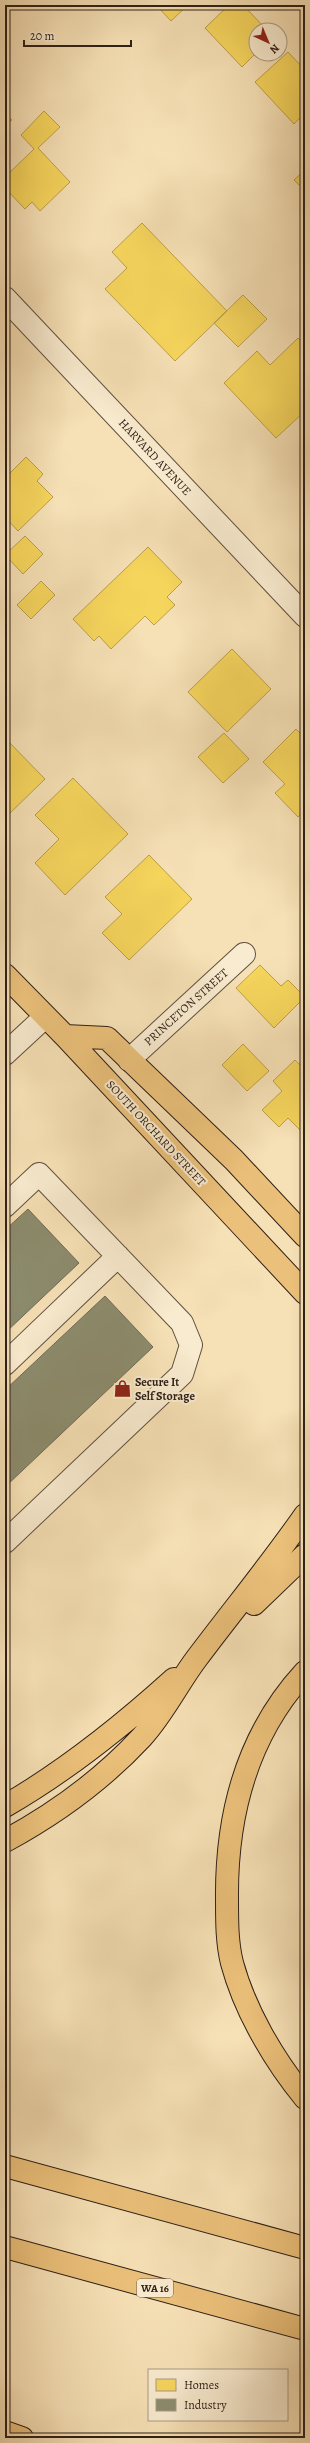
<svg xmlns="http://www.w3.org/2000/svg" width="310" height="2443" font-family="Alegreya,serif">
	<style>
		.homes { fill: #f6d55c; stroke: #ba9f48 }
		.industry { fill: #8c8c6e; stroke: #706c54 }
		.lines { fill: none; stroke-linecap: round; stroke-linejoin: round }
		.minor-casing { stroke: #60503f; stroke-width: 24 }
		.major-casing { stroke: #2e2018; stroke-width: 24 }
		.highway-casing { stroke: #2e2018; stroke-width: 24 }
		.minor { stroke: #f9ebcf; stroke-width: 22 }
		.major { stroke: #ebc07a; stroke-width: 22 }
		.highway { stroke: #ebc07a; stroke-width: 22 }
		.labels { text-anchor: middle; stroke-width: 4; stroke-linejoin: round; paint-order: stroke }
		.shield { fill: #f9ebcf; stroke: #6b5d4f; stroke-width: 1 }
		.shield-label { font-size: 11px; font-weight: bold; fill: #2e2018 }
		.street-label { font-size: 12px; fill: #2e2018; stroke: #f9ebcf }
		.poi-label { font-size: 12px; font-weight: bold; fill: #2e2018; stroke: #f9ebcf; text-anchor: start }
	</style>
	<rect width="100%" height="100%" fill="#f6e0b5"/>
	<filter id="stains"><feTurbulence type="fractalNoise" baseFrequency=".005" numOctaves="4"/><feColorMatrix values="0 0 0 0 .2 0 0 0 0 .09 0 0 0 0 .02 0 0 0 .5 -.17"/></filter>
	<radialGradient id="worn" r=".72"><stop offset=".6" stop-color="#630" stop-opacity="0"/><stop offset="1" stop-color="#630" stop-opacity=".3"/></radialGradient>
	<path class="homes" d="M156 5H188L171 21Z
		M229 5H243L267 30H256V53L242 67 205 28Z
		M288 52 305 70V113L294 124 255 82Z
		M44 111 60 127 38 148 70 182 40 211 32 202 25 209 5 188V177L34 149 21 135Z
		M5 113 12 120 5 126Z
		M305 170V191L294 180Z
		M142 223 227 311 175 361 105 289 127 268 112 252Z
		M243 295 267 319 238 347 214 323Z
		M298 338 305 345V411L276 438 224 383 257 351 270 365Z
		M26 457 43 474 37 481 53 497 18 531 5 517V478Z
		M25 536 43 554 23 574 5 555Z
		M148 547 182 582 167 597 175 605 154 625 145 616 111 649 99 636 94 641 73 619Z
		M41 581 55 595 31 619 17 605Z
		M232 649 271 689 227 732 188 692Z
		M296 729 305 738V810L298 817 275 793 285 784 263 762Z
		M224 733 249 759 223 783 198 757Z
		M5 738 45 779 5 818Z
		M73 778 128 834 65 895 35 863 59 839 35 815Z
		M149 855 192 899 129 960 102 933 122 914 105 897Z
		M260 965 281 986 288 980 305 997 274 1028 236 988Z
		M243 1044 269 1071 247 1091 222 1065Z
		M295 1060 305 1070V1135L288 1118 279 1127 262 1110 282 1091 273 1081Z"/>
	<path class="industry" d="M28 1209 79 1263 5 1333V1230Z
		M105 1296 153 1347 5 1487V1390Z"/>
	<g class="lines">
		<defs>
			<path id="minor" d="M5 298 305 616
				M5 1054 45 1017
				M129 1060 244 954
				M5 1206 39 1174 182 1323 191 1345 182 1374 5 1542
				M5 1364 118 1256"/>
			<path id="major" d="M5 975 65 1036 305 1293
				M65 1036 107 1038 234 1160 305 1236"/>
			<path id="highway" d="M254 1604 305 1555
				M305 1672C246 1736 226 1815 227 1900 227 1922 227 1943 232 1963 245 2011 274 2060 305 2098
				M5 1806C66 1771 121 1727 174 1679
				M5 1841C55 1814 103 1779 142 1737 164 1713 178 1683 197 1658 233 1610 271 1564 305 1515
				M5 2166 305 2248
				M5 2247 305 2329
				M5 2432 22 2438"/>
		</defs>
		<use href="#minor" class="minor-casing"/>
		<use href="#major" class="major-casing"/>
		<use href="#highway" class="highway-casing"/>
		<use href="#minor" class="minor"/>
		<use href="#major" class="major"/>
		<use href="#highway" class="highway"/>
	</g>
	<defs>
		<symbol id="shop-bare" viewBox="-9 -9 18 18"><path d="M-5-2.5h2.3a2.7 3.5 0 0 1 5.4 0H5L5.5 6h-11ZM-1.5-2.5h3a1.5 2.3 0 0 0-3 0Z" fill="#8f2418" stroke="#f9ebcf" stroke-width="2.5" paint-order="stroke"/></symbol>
	</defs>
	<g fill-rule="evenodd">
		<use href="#shop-bare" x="110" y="1376" width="25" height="25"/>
	</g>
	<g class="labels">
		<rect class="shield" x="137" y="2279" width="36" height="18" rx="3"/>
		<g class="shield-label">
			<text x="155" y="2292">WA 16</text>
		</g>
		<g class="street-label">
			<text transform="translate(155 457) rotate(47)" y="4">HARVARD AVENUE</text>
			<text transform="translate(186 1007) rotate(-42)" y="4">PRINCETON STREET</text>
			<text transform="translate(156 1133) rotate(47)" y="4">SOUTH ORCHARD STREET</text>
		</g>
		<g class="poi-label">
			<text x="135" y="1386">Secure It<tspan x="135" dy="14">Self Storage</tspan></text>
		</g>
	</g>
	<rect width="310" height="2443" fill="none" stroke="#f6e0b5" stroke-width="20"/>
	<rect x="6" y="6" width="298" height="2431" fill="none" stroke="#2e2018" stroke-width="2"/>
	<rect x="10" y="10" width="290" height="2423" fill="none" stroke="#2e2018"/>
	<rect x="148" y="2369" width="140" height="52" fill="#f9ebcf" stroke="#a89a86"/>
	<rect x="156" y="2379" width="20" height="12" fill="#f6d55c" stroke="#a89a86"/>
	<text x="184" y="2389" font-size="12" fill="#2e2018">Homes</text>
	<rect x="156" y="2399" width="20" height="12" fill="#8c8c6e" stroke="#a89a86"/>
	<text x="184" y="2409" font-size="12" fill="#2e2018">Industry</text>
	<g transform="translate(268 42) rotate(136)"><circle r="19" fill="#f9ebcf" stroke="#a89a86"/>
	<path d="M0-3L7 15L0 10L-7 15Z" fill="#8f2418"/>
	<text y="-6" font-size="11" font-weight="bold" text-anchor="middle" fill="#2e2018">N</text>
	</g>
	<path d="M24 40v6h107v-6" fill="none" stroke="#2e2018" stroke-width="2"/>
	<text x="30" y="40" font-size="12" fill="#2e2018" stroke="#f9ebcf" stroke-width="3" paint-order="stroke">20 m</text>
	<rect width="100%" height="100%" filter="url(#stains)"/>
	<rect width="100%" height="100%" fill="url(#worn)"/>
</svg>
